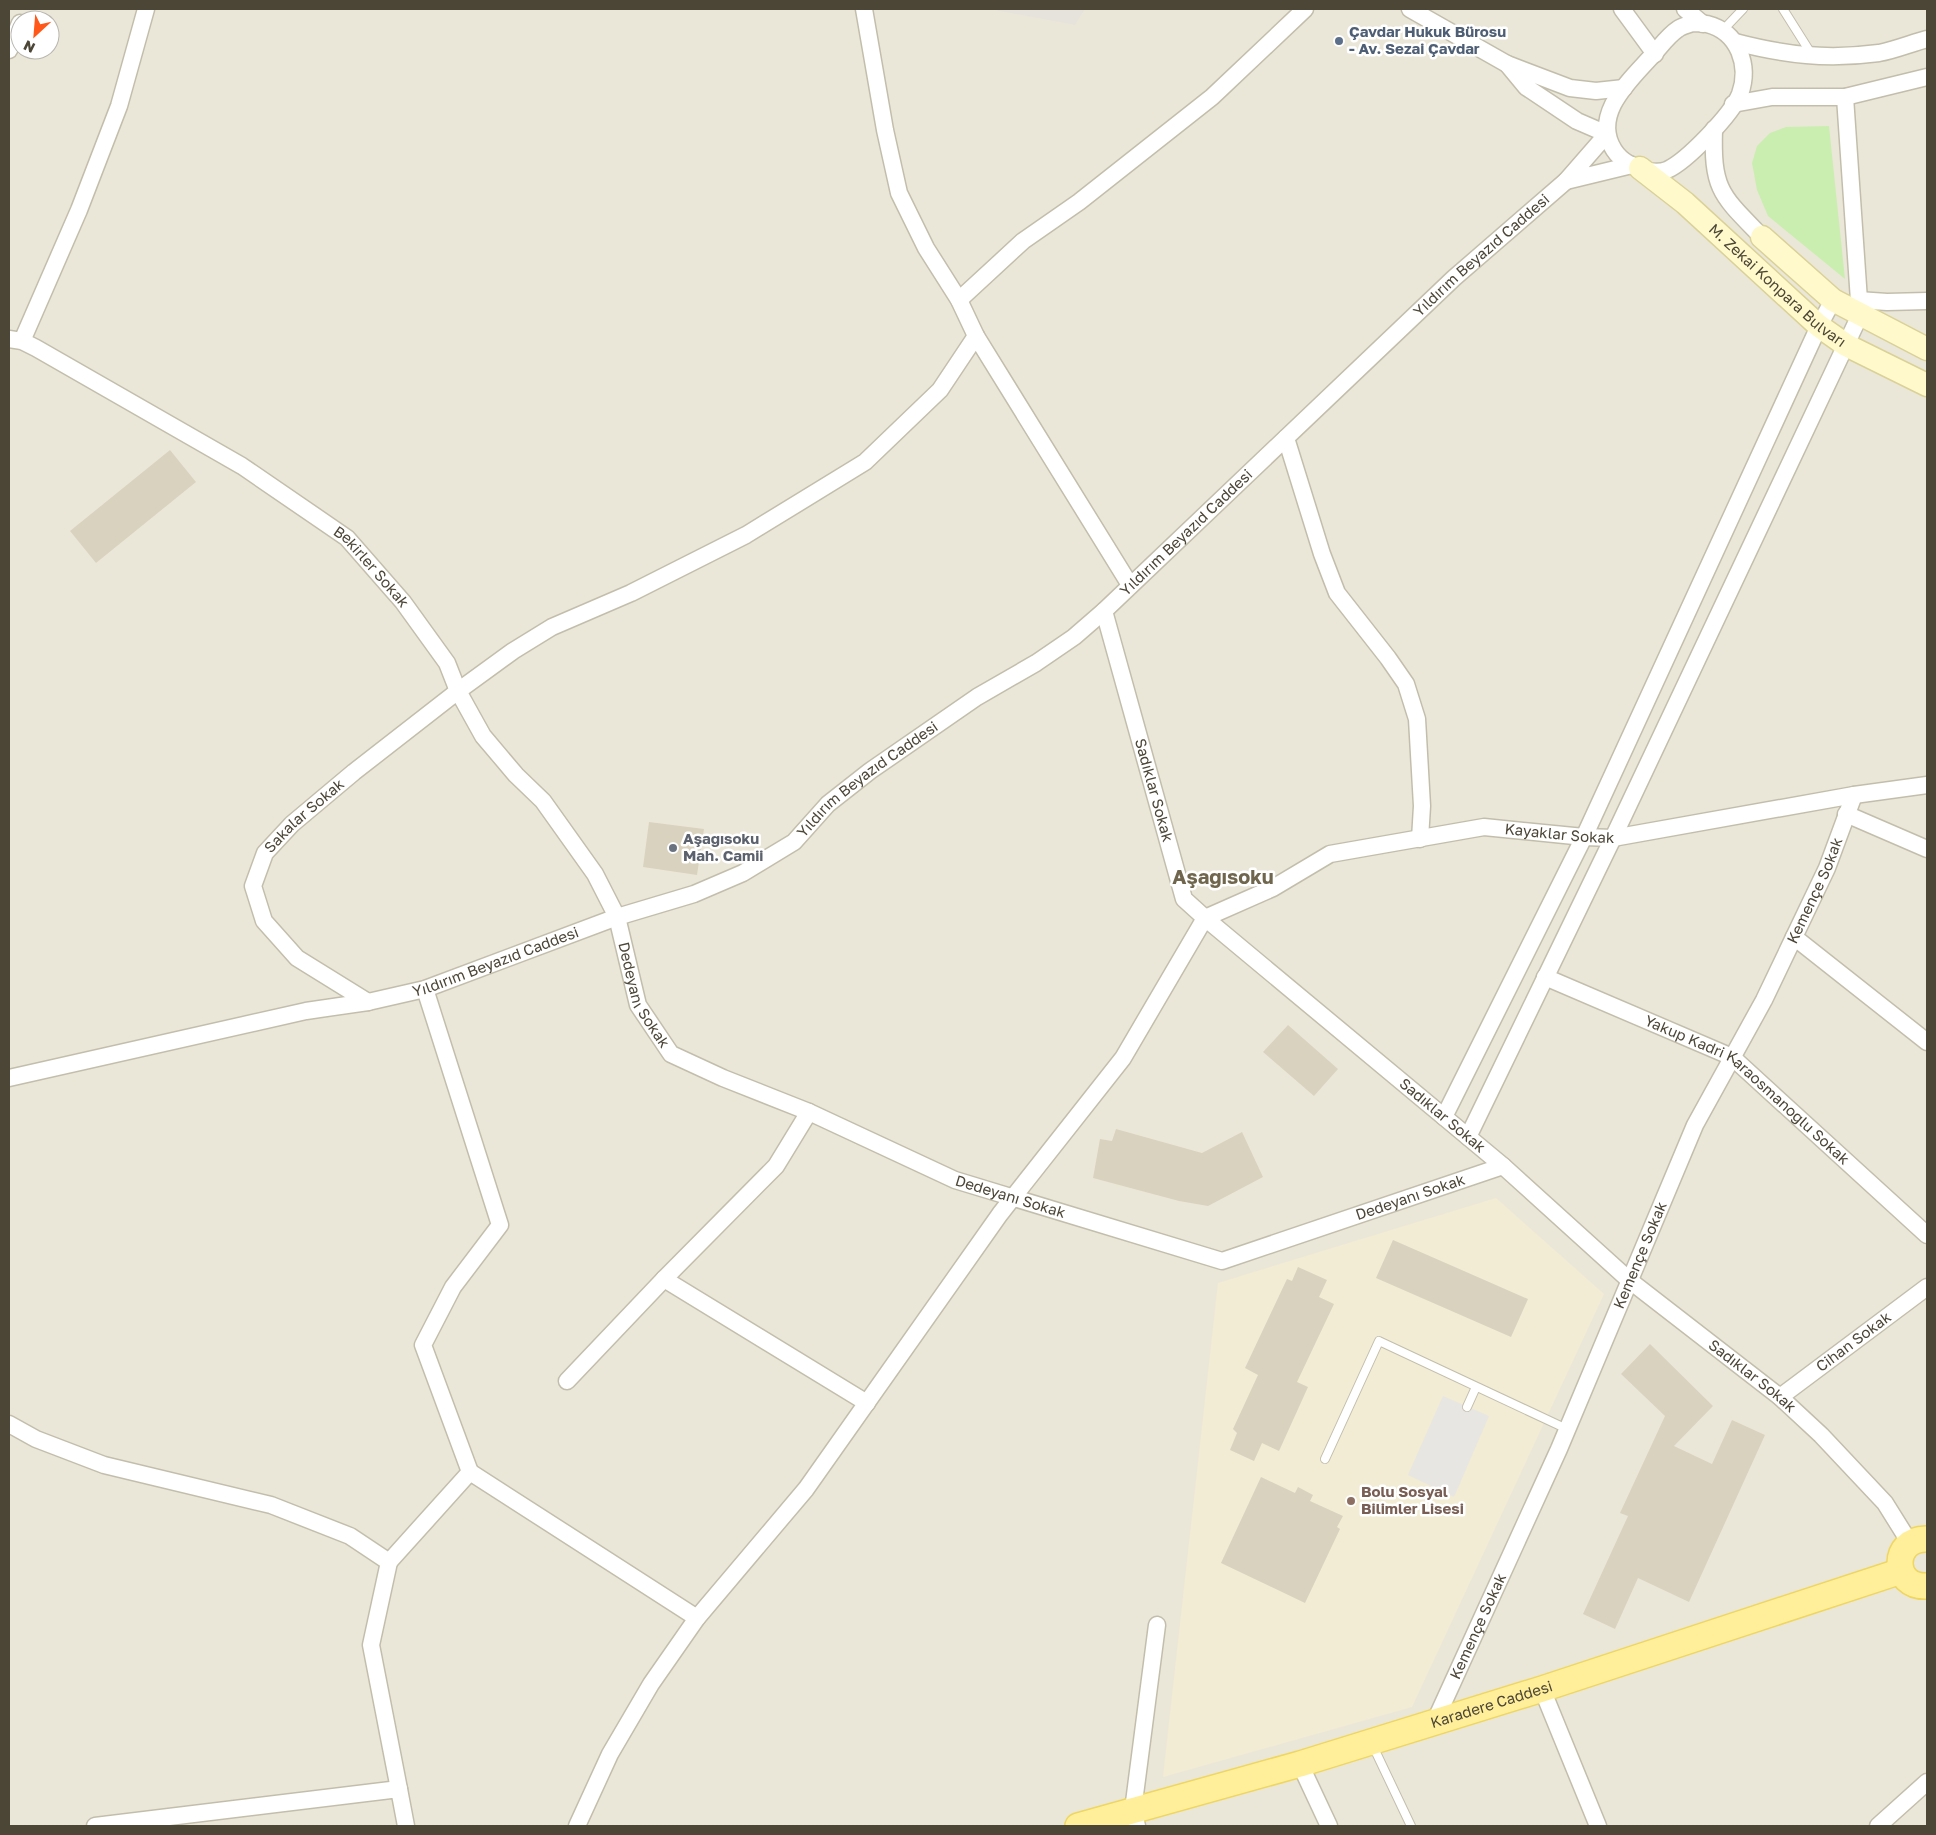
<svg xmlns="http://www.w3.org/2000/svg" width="1936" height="1835" font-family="'Golos Text',sans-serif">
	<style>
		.residential { fill: #ebe7d8; fill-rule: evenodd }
		.industrial { fill: #e6e3dc }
		.education { fill: #f1ecd3 }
		.green { fill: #caeeb0 }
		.parking { fill: #e8e6e2 }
		.building { fill: #d9d2bf }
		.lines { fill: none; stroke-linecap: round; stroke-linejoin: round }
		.lane-casing { stroke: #c3beac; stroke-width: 10 }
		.street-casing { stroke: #c3beac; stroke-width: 19 }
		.secondary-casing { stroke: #dad197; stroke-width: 25 }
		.primary-casing { stroke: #efd660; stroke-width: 28 }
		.lane { stroke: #fff; stroke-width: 8 }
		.street { stroke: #fff; stroke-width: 16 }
		.secondary { stroke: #fff9cc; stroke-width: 22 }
		.primary { stroke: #ffef9b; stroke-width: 25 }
		.service-dot { fill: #5c6f8a; stroke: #fff; stroke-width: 2 }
		.worship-dot { fill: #6b7280; stroke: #fff; stroke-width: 2 }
		.education-dot { fill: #8d6e63; stroke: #fff; stroke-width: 2 }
		.labels { text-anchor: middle; stroke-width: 5; stroke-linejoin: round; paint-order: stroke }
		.service-label { font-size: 15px; font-weight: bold; fill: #4e5e75; stroke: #fff; text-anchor: start }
		.street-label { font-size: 15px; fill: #4c4637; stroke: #fff }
		.worship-label { font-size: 15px; font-weight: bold; fill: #5b616d; stroke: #fff; text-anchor: start }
		.education-label { font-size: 15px; font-weight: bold; fill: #785e54; stroke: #fff; text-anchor: start }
		.district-label { font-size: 20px; font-weight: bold; fill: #70664d; stroke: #fff }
	</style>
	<rect width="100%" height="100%" fill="#f6f4ea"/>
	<path class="residential" d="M9 9H1927V1826H9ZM20 20H50V50H20Z"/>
	<path class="industrial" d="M989 9H1085L1075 25Z"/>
	<path class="education" d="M1496 1198 1604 1294 1412 1707 1163 1777 1218 1283Z"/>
	<path class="green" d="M1829 126 1845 279 1768 216 1757 190 1752 163 1757 146 1770 133 1786 127Z"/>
	<path class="parking" d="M1443 1396 1489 1416 1454 1497 1408 1475Z"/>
	<path class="building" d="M170 450 196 482 96 563 70 531Z
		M649 822 704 829 697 875 643 867Z
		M1288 1025 1338 1069 1314 1096 1263 1052Z
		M1116 1129 1202 1153 1242 1132 1263 1177 1208 1206 1179 1201 1093 1178 1100 1139 1112 1141Z
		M1393 1240 1528 1299 1511 1337 1376 1278Z
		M1298 1267 1327 1280 1319 1297 1334 1304 1297 1382 1308 1387 1279 1451 1262 1443 1254 1461 1230 1450 1237 1433 1233 1429 1258 1375 1245 1368 1287 1279 1292 1281Z
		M1650 1344 1713 1406 1674 1446 1712 1464 1732 1420 1765 1435 1689 1602 1638 1578 1615 1629 1583 1614 1628 1516 1620 1513 1665 1416 1621 1374Z
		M1261 1477 1295 1493 1298 1487 1313 1495 1310 1501 1343 1516 1337 1527 1340 1529 1305 1603 1221 1563Z"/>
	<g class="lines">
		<defs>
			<path id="lane" d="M1783 9 1812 55
				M1722 31 1743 9
				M1467 1407 1476 1387
				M1325 1459 1379 1341 1567 1429
				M1372 1744 1411 1826"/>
			<g id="street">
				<path d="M864 9 885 130 899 193 926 248 959 300 976 336 1130 585"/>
				<path d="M1410 9 1507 64"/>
				<path d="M1622 9 1655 54"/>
				<path d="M1685 9 1703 24"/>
				<path d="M1692 23C1697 23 1702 23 1707 24 1739 32 1750 66 1740 94 1732 114 1687 161 1667 170 1662 172 1654 172 1648 171 1635 168 1621 161 1614 150 1592 116 1627 83 1649 59 1658 50 1667 36 1678 29 1682 26 1688 25 1692 23Z"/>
				<path d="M1735 42C1785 55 1827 60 1879 53 1895 50 1912 43 1927 39"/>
				<path d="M9 50 20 23"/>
				<path d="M1624 88 1596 91 1570 88 1507 64 1526 87 1577 121 1607 134 1566 181 1632 165"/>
				<path d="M1733 104 1772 97H1845L1927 77"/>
				<path d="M1714 129C1712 190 1721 195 1762 237"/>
				<path d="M959 300 1023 241 1079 202 1212 97 1305 9"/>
				<path d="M1858 300 1887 302 1927 301"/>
				<path id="s1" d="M9 339 22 341 36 348 242 466 347 538 403 602 447 663 458 691 483 736 516 775 543 801 595 874 617 917 638 1005 671 1054 723 1078 809 1112 955 1180 1222 1261 1503 1166"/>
				<path d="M22 341 79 210 119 106 146 9"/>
				<path d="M1286 438 1322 554 1337 593 1388 658 1406 684 1417 719 1422 806 1420 839"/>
				<path id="s2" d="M1104 611 1184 899 1205 918 1503 1166 1629 1280 1780 1397 1821 1435 1885 1503 1910 1543"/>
				<path d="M1846 814 1927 849"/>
				<path d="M1794 937 1927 1042"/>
				<path id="s3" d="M1545 977 1732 1057 1927 1235"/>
				<path d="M425 989 500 1225 453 1287 423 1345 470 1472"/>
				<path id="s4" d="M368 1002 297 958 264 921 253 886 265 853 292 824 354 772 458 691 513 651 552 627 631 593 746 535 865 462 940 390 976 336"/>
				<path id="s5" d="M9 1078 306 1011 368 1002 425 989 617 917 694 894 743 873 794 842 828 804 870 771 977 697 1036 663 1074 637 1104 611 1454 278 1566 181"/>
				<path d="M809 1112 776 1166 664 1279 867 1403"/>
				<path d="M1444 1117 1584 837 1819 326 1833 300"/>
				<path d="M1468 1137 1613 838 1860 315 1845 97"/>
				<path d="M567 1381 664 1279"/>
				<path id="s6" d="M1780 1397 1927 1287"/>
				<path d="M9 1424 36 1439 104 1465 271 1505 350 1536 389 1562 470 1472 697 1618"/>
				<path d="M389 1562 371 1645 399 1789"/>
				<path d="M1542 1689 1598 1826"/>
				<path id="s7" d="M1435 1721 1559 1449 1695 1125 1764 1000 1827 868 1854 795"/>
				<path d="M1300 1764 1329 1826"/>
				<path d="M95 1826 399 1789 406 1826"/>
				<path id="s8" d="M577 1826 610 1754 651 1684 697 1618 806 1489 1000 1214 1123 1058 1205 918 1273 888 1330 854 1484 827 1584 837 1613 838 1854 795 1927 785"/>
				<path d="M1137 1826 1133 1810 1157 1625"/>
				<path d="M1878 1826 1927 1782"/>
			</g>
			<g id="secondary">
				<path id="s9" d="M1640 168 1685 203 1819 326 1846 345 1927 385"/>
				<path d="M1762 237 1833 300 1927 349"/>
			</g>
			<g id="primary">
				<path d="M1927 1539C1891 1538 1891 1588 1927 1586"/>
				<path id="s10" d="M1078 1826 1300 1764 1542 1689 1901 1571"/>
			</g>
		</defs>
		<use href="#lane" class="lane-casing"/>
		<use href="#street" class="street-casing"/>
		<use href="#secondary" class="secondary-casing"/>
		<use href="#primary" class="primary-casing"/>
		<use href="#lane" class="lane"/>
		<use href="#street" class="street"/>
		<use href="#secondary" class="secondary"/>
		<use href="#primary" class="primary"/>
	</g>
	<circle class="service-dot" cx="1339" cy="41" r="5"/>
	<circle class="worship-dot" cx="673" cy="848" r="5"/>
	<circle class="education-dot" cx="1351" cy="1501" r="5"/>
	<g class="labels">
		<g class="service-label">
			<text x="1349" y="37">Çavdar Hukuk Bürosu<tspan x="1349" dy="17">- Av. Sezai Çavdar</tspan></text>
		</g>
		<g class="street-label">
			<text dy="5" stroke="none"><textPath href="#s5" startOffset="1731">Yıldırım Beyazıd Caddesi</textPath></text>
			<text dy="5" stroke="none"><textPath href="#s9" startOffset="181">M. Zekai Konpara Bulvarı</textPath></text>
			<text dy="5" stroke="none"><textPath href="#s5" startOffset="1326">Yıldırım Beyazıd Caddesi</textPath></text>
			<text dy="5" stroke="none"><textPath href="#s1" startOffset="431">Bekirler Sokak</textPath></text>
			<text dy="5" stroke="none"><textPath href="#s5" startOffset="921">Yıldırım Beyazıd Caddesi</textPath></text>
			<text dy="5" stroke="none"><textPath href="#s2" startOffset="186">Sadıklar Sokak</textPath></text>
			<text dy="5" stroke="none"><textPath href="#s4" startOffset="259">Sakalar Sokak</textPath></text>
			<text dy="5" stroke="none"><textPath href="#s8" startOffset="1480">Kayaklar Sokak</textPath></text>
			<text dy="5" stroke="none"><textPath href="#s7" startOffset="914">Kemençe Sokak</textPath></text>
			<text dy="5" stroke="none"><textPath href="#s5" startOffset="501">Yıldırım Beyazıd Caddesi</textPath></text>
			<text dy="5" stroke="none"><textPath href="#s1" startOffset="945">Dedeyanı Sokak</textPath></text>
			<text dy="5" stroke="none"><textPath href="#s3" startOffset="234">Yakup Kadri Karaosmanoğlu Sokak</textPath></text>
			<text dy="5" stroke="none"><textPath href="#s2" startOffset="636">Sadıklar Sokak</textPath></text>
			<text dy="5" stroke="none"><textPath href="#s1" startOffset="1380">Dedeyanı Sokak</textPath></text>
			<text dy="5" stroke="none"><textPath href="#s1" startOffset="1800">Dedeyanı Sokak</textPath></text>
			<text dy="5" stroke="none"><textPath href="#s7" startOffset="509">Kemençe Sokak</textPath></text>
			<text dy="5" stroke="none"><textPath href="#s6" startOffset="92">Cihan Sokak</textPath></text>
			<text dy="5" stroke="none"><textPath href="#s2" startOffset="1041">Sadıklar Sokak</textPath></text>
			<text dy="5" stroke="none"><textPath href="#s7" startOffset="104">Kemençe Sokak</textPath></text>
			<text dy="5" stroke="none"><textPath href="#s10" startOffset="431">Karadere Caddesi</textPath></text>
		</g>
		<g class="worship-label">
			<text x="683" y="844">Aşağısoku<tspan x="683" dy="17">Mah. Camii</tspan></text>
		</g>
		<g class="education-label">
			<text x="1361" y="1497">Bolu Sosyal<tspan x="1361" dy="17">Bilimler Lisesi</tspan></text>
		</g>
		<g class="district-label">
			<text x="1223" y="884">Aşağısoku</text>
		</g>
	</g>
	<rect width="1936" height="1835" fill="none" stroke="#4c4637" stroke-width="20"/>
	<g transform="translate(35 35) rotate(206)"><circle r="24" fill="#ffffff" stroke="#b7b5af"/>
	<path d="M0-4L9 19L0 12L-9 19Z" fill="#ff5819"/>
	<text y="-8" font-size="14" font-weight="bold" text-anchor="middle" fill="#4c4637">N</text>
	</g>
</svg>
